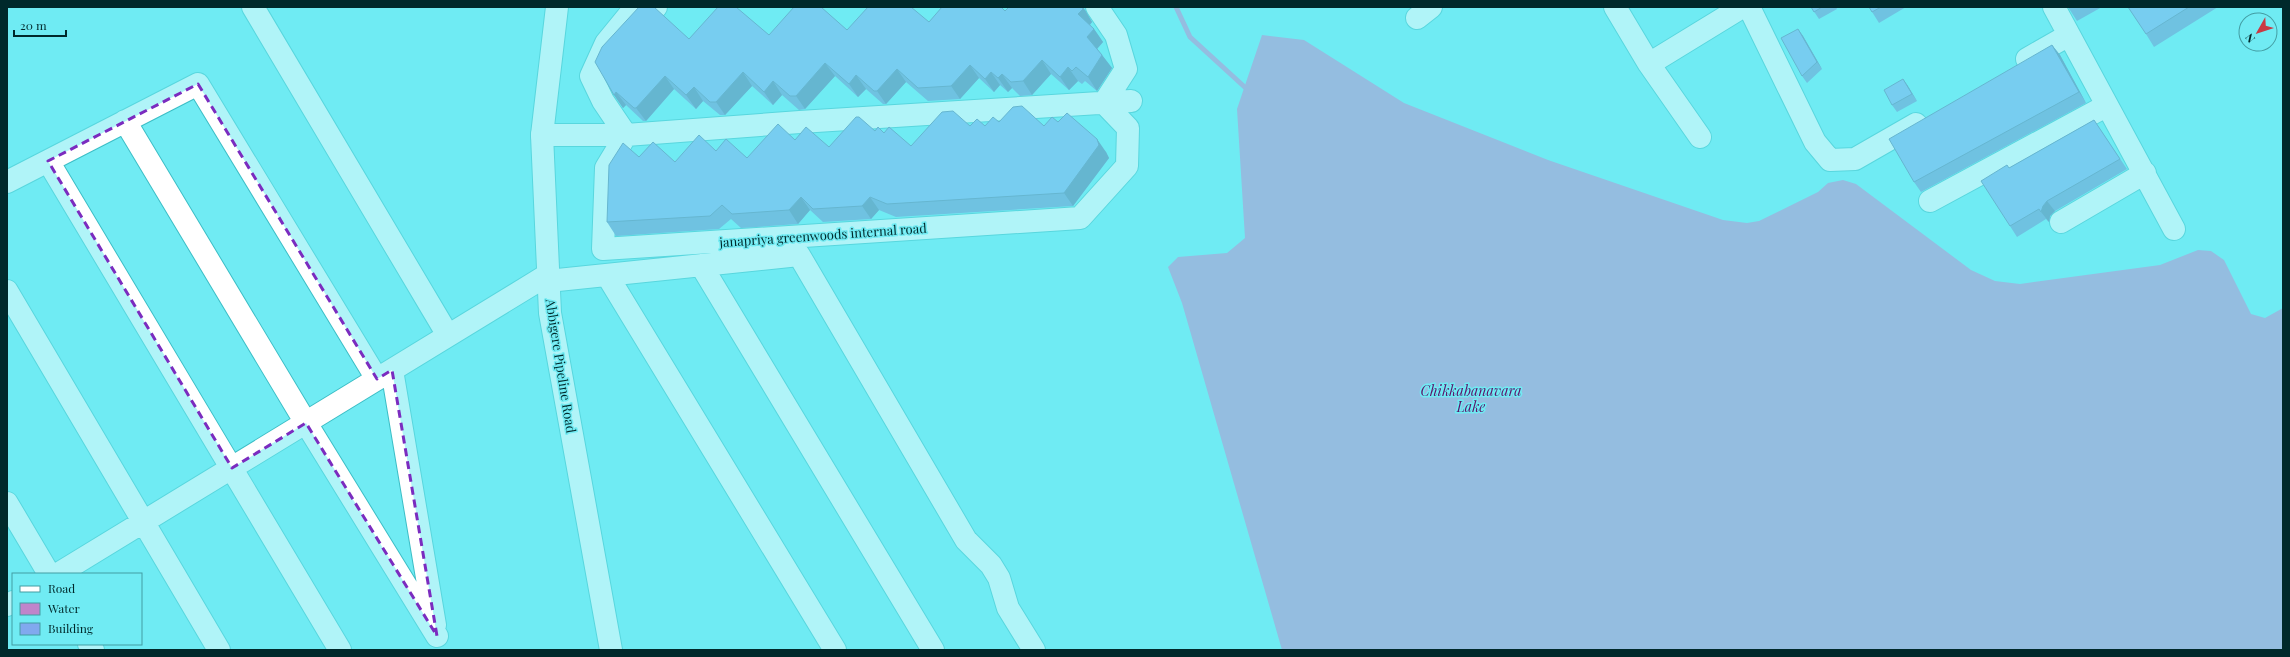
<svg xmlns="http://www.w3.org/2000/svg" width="2290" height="657" font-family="'Playfair Display',serif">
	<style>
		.water { fill: #c085cb }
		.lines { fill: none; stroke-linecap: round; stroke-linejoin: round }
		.stream { stroke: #c085cb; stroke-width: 5 }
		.minor-casing { stroke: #3cbec6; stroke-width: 24 }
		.major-casing { stroke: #3cbec6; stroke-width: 24 }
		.minor { stroke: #fff; stroke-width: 22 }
		.major { stroke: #fff; stroke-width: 22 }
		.wall { fill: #6f91cd }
		.shaded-wall { fill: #5a76a7 }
		.building { fill: #81a9ee; stroke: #5a76a7 }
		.marked { fill: none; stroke: #7b2cbf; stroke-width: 3; stroke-dasharray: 8 5; stroke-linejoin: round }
		.labels { text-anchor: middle; stroke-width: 3; stroke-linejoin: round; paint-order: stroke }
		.street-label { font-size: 13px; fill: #00292b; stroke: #70ebf3 }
		.water-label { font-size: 14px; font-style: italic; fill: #5c1269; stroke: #70ebf3 }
	</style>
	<rect width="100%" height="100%" fill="#70ebf3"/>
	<path class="water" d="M1262 35 1304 40 1404 103 1548 160 1723 220 1747 223 1759 221 1818 192 1828 183 1843 180 1856 184 1971 270 1995 281 2020 284 2160 265 2198 250 2211 251 2224 260 2251 314 2265 318 2283 308V650H1282L1182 303 1168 267 1178 257 1227 253 1245 238 1237 109Z"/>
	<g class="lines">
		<path class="stream" d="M1176 7 1190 37 1249 91"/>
		<defs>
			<path id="minor" d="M253 7 446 332
				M656 7 633 10 606 43 591 76 603 101 626 135 606 168 603 249 1080 218 1127 166 1128 128 1104 103 1126 69 1116 35 1097 7
				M1615 7 1649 64 1700 137
				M1749 7 1815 142 1830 160 1855 159 1916 124
				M2054 7 2174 229
				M1417 18 1431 7
				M2027 59 2069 35
				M1649 64 1742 7
				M125 121 306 423 437 636
				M542 135H626L800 122 1131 101
				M48 161 340 650
				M7 182 198 84 377 379
				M1930 201 2106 106
				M2061 222 2145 173
				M701 265 933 650
				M607 275 835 650
				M548 281 799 255 966 540 991 565 999 578 1008 608 1034 650
				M7 291 219 650
				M392 370 435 625
				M7 503 49 574
				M58 574 549 274
				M7 605 13 602
				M89 644 93 650"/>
			<path id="major" d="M557 7 542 135 550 313 611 650"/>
		</defs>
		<use href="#minor" class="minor-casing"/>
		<use href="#major" class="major-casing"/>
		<use href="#minor" class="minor"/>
		<use href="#major" class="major"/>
	</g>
	<path class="wall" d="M1811 7H1836L1837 9 1819 19Z
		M1869 7H1906L1879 23Z
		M2068 7H2102L2077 21Z
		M2128 7H2218L2154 47 2146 34Z
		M1085 10 1092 22 1090 25 1094 29 1103 42 1097 49 1102 55 1112 68 1097 91 1085 81 1082 84 1078 81 1069 90 1051 74 1032 95 1020 96 1012 88 1008 92 1000 85 994 92 979 78 960 99 928 101 906 82 886 104H883L866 89 858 97 835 76 805 109 799 110 782 95 773 105 752 86 725 115H720L703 101 696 109 674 89 646 121H643L626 105 623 108 614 95 689 39 847 30 929 22 1005 11Z
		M1798 29 1803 36 1822 69 1807 83 1802 76Z
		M2052 45 2060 55 2086 103 1921 192 1914 182Z
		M1903 79 1917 101 1897 112 1892 105Z
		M2094 120 2127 169 2055 211 2050 216 2049 222 2046 219 2017 237 2010 226 2009 168Z
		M999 122 1044 126 1058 122 1106 152 1109 158 1073 206 896 217 879 210 871 219 823 222 810 210 798 224 741 228 731 219 719 229 616 236 607 222 639 157 675 162 716 151 747 158 795 140 829 147 875 131 884 133 911 146 970 126H985Z"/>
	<path class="shaded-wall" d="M1082 7H1083L1085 10 1092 22 1087 28 1078 14Z
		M1094 29 1103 42 1096 50 1087 37Z
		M1798 29 1803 36 1822 69 1817 62Z
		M2052 45 2060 55 2086 103 2079 92Z
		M1102 55 1112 68 1097 91 1088 77Z
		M1042 60 1051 74 1032 95 1023 81Z
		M825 63 835 76 805 109 796 96Z
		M970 65 979 78 960 99 951 86Z
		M1068 67 1078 81 1069 90 1060 77Z
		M897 69 906 82 886 104 877 91Z
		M743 72 752 86 725 115 716 102Z
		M991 72 1000 85 994 92 985 79Z
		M1002 74 1012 88 1008 92 998 78Z
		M856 75 866 89 858 97 849 84Z
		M665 76 674 89 646 121 636 108Z
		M1903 79 1908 86 1917 101 1912 94Z
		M773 81 782 95 773 105 764 92Z
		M694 87 703 101 696 109 686 95Z
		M616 92 626 105 623 108 614 95Z
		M1097 139 1106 152 1109 158 1073 206 1064 193Z
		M801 197 810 210 798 224 789 210Z
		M870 197 879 210 871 219 862 206Z
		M2047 201 2055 211 2050 216 2049 222 2041 212 2043 206Z"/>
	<path class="building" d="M639 7H654L689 39 718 7H736L769 35 794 7H821L847 30 868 7H911L929 22 942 7H1001L1005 11 1009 7H1082L1083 9 1078 14 1094 29 1087 37 1102 55 1088 77 1076 67 1072 71 1068 67 1060 77 1042 60 1023 81 1011 82 1002 74 998 78 991 72 985 79 970 65 951 86 918 88 897 69 877 91H874L856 75 849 84 825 63 796 96H790L773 81 764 92 743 72 716 102H710L694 87 686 95 665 76 636 108H634L616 92 614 95 595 62 602 47Z
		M1811 7H1822L1814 12Z
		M1869 7H1881L1872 12Z
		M2128 7H2189L2146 34Z
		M1798 29 1817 62 1802 76 1781 38Z
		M2052 45 2079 92 1914 182 1889 139Z
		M1903 79 1912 94 1892 105 1884 90Z
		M1022 106 1044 126 1052 117 1058 122 1067 113 1097 139 1099 145 1064 193 887 204 870 197 862 206 813 209 801 197 789 210 732 214 722 205 710 216 607 222 609 165 623 143 639 157 653 142 675 162 699 135 716 151 726 139 747 158 778 124 795 140 806 127 829 147 856 117H859L875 131 878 127 884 133 889 127 911 146 942 112 953 111 970 126 977 119 985 126 993 117 999 122 1013 107Z
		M2094 120 2120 159 2047 201 2043 206 2041 212 2039 209 2010 226 1981 181 2007 165 2009 168Z"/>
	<path d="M0 0H2290V657H0ZM198 84 377 379 392 370 437 636 306 423 232 468 48 161Z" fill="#70ebf3" fill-opacity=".55" fill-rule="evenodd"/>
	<path class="marked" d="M198 84 377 379 392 370 437 636 306 423 232 468 48 161Z"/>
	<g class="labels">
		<g class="street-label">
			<text transform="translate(823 235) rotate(-4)" y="5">janapriya greenwoods internal road</text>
			<text transform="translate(561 366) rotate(81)" y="5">Abbigere Pipeline Road</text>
		</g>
		<g class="water-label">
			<text x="1471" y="396">Chikkabanavara<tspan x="1471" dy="16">Lake</tspan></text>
		</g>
	</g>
	<rect width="2290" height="657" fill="none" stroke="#00292b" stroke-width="16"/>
	<rect x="12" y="573" width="130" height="72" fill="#70ebf3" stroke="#439da3"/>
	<rect x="20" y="586" width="20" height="6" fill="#ffffff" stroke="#439da3"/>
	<text x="48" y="593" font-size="12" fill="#00292b">Road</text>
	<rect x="20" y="603" width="20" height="12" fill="#c085cb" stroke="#439da3"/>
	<text x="48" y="613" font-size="12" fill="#00292b">Water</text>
	<rect x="20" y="623" width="20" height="12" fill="#81a9ee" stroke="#439da3"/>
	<text x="48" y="633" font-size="12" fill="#00292b">Building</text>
	<g transform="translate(2258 32) rotate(231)"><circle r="19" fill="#70ebf3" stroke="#439da3"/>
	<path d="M0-3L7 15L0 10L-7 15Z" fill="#c93944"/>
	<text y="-6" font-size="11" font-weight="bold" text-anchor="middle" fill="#00292b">N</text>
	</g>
	<path d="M14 30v6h52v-6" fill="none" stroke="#00292b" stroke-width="2"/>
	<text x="20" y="30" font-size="12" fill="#00292b" stroke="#70ebf3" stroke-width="3" paint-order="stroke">20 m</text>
</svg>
